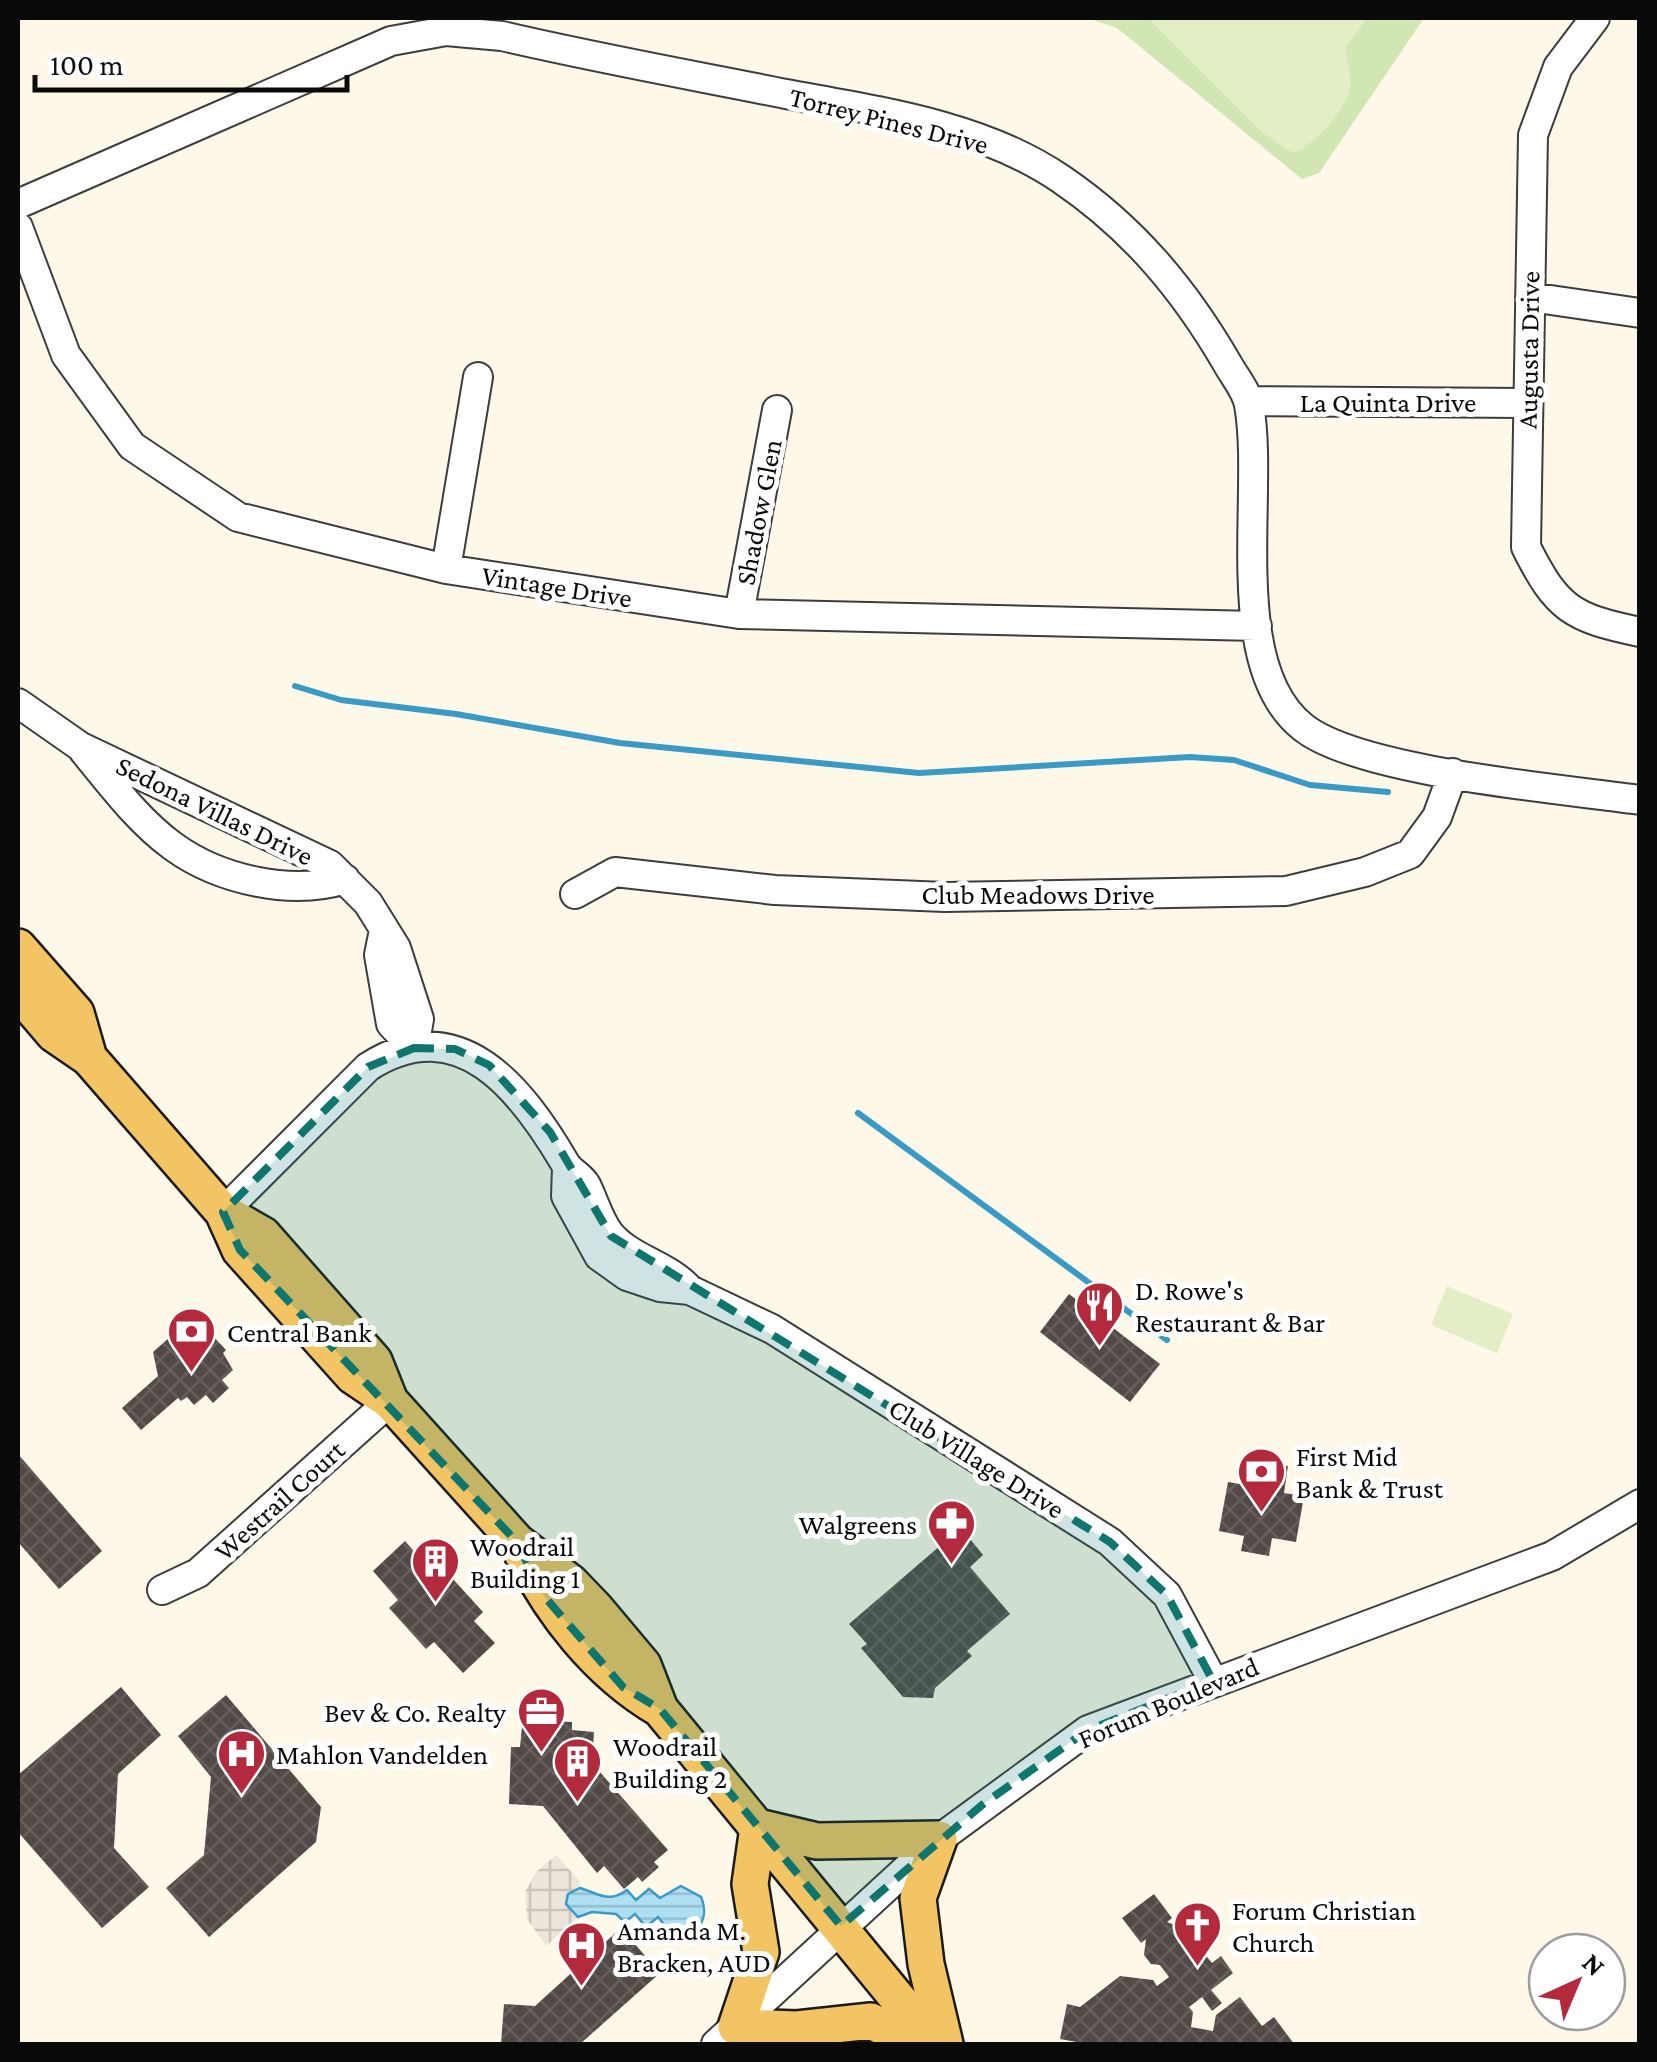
<svg xmlns="http://www.w3.org/2000/svg" width="1657" height="2062" font-family="'Crimson Pro',serif">
	<style>
		.grass { fill: #d2e6b4 }
		.pitch { fill: #e3edc6 }
		.plaza { fill: url(#plaza-grid) }
		.water { fill: url(#water-rules); stroke: #3a9ac6; stroke-width: 2.5 }
		.lines { fill: none; stroke-linecap: round; stroke-linejoin: round }
		.stream { stroke: #3a9ac6; stroke-width: 6 }
		.building { fill: url(#building-cross-hatch) }
		.minor-casing { stroke: #3d3d3d; stroke-width: 32 }
		.major-casing { stroke: #1b1b1b; stroke-width: 40 }
		.minor { stroke: #fff; stroke-width: 28 }
		.major { stroke: #f2c464; stroke-width: 35 }
		.marked { fill: #0f766e; fill-opacity: 0.2; stroke: #0f766e; stroke-width: 8; stroke-dasharray: 20 12; stroke-linejoin: round }
		.labels { text-anchor: middle; stroke-width: 10; stroke-linejoin: round; paint-order: stroke }
		.street-label { font-size: 28px; fill: #0a0a0a; stroke: #fff }
		.poi-label { font-size: 28px; fill: #0a0a0a; stroke: #fff; text-anchor: start }
	</style>
	<defs>
		<pattern id="plaza-grid" width="8" height="8" patternUnits="userSpaceOnUse" patternTransform="scale(2.5)"><rect width="8" height="8" fill="#ece5d9"/><path d="M0 4h8M4 0v8" fill="none" stroke="#c9c3b9"/></pattern>
		<pattern id="water-rules" width="6" height="5" patternUnits="userSpaceOnUse" patternTransform="scale(2.5)"><rect width="6" height="5" fill="#afdff3"/><path d="M0 2.5h6" fill="none" stroke="#95becf"/></pattern>
		<pattern id="building-cross-hatch" width="8" height="8" patternUnits="userSpaceOnUse" patternTransform="scale(2.5)"><rect width="8" height="8" fill="#524a47"/><path d="M0 0l8 8M0 8l8-8" fill="none" stroke="#66605d"/></pattern>
	</defs>
	<rect width="100%" height="100%" fill="#fef8e8"/>
	<path class="grass" d="M1087 18H1424L1319 173 1302 179 1117 28Z"/>
	<path class="pitch" d="M1148 18H1362L1364 24 1345 47C1347 62 1354 79 1348 95 1340 115 1314 146 1293 153L1263 133Z
		M1447 1286 1513 1314 1497 1353 1431 1325Z"/>
	<path class="plaza" d="M556 1855 579 1880 580 1888 566 1899 578 1917 546 1946 527 1919 525 1892 536 1872Z"/>
	<path class="water" d="M681 1886 701 1897C711 1921 695 1939 670 1932L658 1917 646 1927 635 1914 625 1922 616 1914 592 1912 578 1917 566 1904 568 1894 580 1888C598 1893 608 1904 627 1890L636 1900 649 1889 660 1898Z"/>
	<g class="lines">
		<path class="stream" d="M295 686 341 700 456 714 620 743 919 773 1190 757 1234 760 1310 785 1388 792
			M858 1113 1167 1340"/>
	</g>
	<path class="building" d="M1069 1294 1160 1364 1130 1402 1040 1332Z
		M187 1322 212 1335 226 1350 223 1353 233 1370 222 1380 229 1388 213 1403 206 1395 194 1405 187 1397 181 1401 178 1398 141 1430 122 1408 158 1376 153 1352Z
		M18 1454 102 1551 59 1589 18 1542Z
		M1256 1461 1288 1466 1284 1493 1304 1496 1296 1542 1272 1538 1269 1556 1241 1551 1244 1536 1219 1531 1228 1482 1252 1486Z
		M966 1534 983 1555 970 1567 1010 1614 967 1651 972 1656 935 1688 933 1698 903 1697 861 1648 867 1644 849 1624 948 1539 953 1545Z
		M405 1541 425 1564 432 1556 483 1612 474 1621 495 1643 463 1673 434 1642 426 1649 389 1608 398 1600 373 1571Z
		M121 1687 161 1735 118 1774 114 1848 149 1887 102 1928 18 1832V1775Z
		M226 1695 321 1807 316 1842 209 1937 166 1888 204 1855 211 1777 178 1736Z
		M546 1721 572 1722V1730L594 1732 592 1763 668 1850 654 1862 659 1867 642 1882 638 1877 624 1889 604 1866 597 1873 543 1806 509 1804 511 1747H520L522 1727 546 1729Z
		M1154 1894 1172 1918 1167 1922 1191 1932 1189 1941 1198 1953 1201 1950 1212 1963 1221 1956 1233 1973 1211 1990 1222 2003 1212 2011 1202 1997 1189 2007 1193 2012 1191 2027 1213 2031 1216 2015 1240 1997 1262 2026 1274 2017 1294 2044H1088L1060 2039 1067 2004 1080 2007 1120 1976 1153 1980 1157 1986 1169 1977 1160 1965 1151 1964 1144 1955 1146 1939 1141 1943 1122 1918Z
		M621 1928 660 1973 580 2044H501L504 2004 535 2006Z"/>
	<g class="lines">
		<defs>
			<path id="minor" d="M1595 18 1558 67 1533 135 1526 547C1557 609 1572 618 1640 632
				M18 204 391 41 446 31 502 36C596 58 691 75 786 94 878 111 982 125 1061 179 1133 228 1184 289 1227 363 1234 376 1247 391 1249 405 1265 493 1224 667 1304 728 1361 772 1562 789 1640 800
				M18 227 66 355 132 446 238 517 446 569 739 614 1257 626
				M1530 297 1640 313
				M1249 401 1526 403
				M446 569 478 377
				M739 614 777 410
				M18 703 81 747 330 865 368 903 396 948 419 1019 414 1048
				M83 750C110 783 139 822 174 847 220 880 292 896 345 879
				M575 894 615 872 775 890 945 897 1286 891 1365 872 1410 854 1437 817 1453 773
				M384 930 379 955 391 1024 414 1048
				M567 1167 566 1196 599 1256 627 1276 660 1287 690 1290 772 1329 1110 1542 1167 1595 1213 1681
				M223 1212 368 1067C460 1008 522 1090 565 1163 570 1172 581 1176 586 1185 594 1201 598 1218 609 1233 631 1260 667 1264 690 1290
				M162 1590 198 1573 390 1401
				M716 2044 939 1839 1088 1730 1552 1556 1640 1504"/>
			<path id="major" d="M18 947 76 1013 89 1058
				M18 992 54 1034 89 1058 223 1212 240 1250 353 1376 390 1401 517 1542 571 1583 596 1609 643 1665 660 1709 935 2044
				M223 1212 263 1235 374 1361 390 1401
				M519 1547C550 1611 597 1672 660 1709
				M916 2044 871 2021 797 2029 736 2027 761 1952 750 1884 758 1827 817 1841 939 1839 918 1898 926 1964 945 2044"/>
		</defs>
		<use href="#minor" class="minor-casing"/>
		<use href="#major" class="major-casing"/>
		<use href="#minor" class="minor"/>
		<use href="#major" class="major"/>
	</g>
	<path class="marked" d="M414 1048 455 1049 489 1065 550 1132 611 1236 1110 1542 1167 1595 1213 1681 1088 1730 982 1805 841 1926 660 1709 623 1687 543 1595 517 1542 240 1250 223 1212 368 1067Z"/>
	<defs>
		<symbol id="restaurant-pin" viewBox="-11 -11 22 30"><path d="M0 17L-7.5 6A9.5 9.5 0 1 1 7.5 6Z" fill="#b22a3b" stroke="#fff"/><path d="M-5-6h1v4h1v-4h1v4h1v-4h1v5L-1.5 .5V6h-2V.5L-5-1ZM5-6V6H3V1.5H1.5Q1.5-4 5-6Z" fill="#fff"/></symbol>
		<symbol id="bank-pin" viewBox="-11 -11 22 30"><path d="M0 17L-7.5 6A9.5 9.5 0 1 1 7.5 6Z" fill="#b22a3b" stroke="#fff"/><path d="M-6-4H6V4H-6ZM0-2.3a2.3 2.3 0 1 0 0 4.6a2.3 2.3 0 1 0 0-4.6Z" fill="#fff"/></symbol>
		<symbol id="pharmacy-pin" viewBox="-11 -11 22 30"><path d="M0 17L-7.5 6A9.5 9.5 0 1 1 7.5 6Z" fill="#b22a3b" stroke="#fff"/><path d="M-2-6h4v4h4v4h-4v4h-4v-4h-4v-4h4Z" fill="#fff"/></symbol>
		<symbol id="building-pin" viewBox="-11 -11 22 30"><path d="M0 17L-7.5 6A9.5 9.5 0 1 1 7.5 6Z" fill="#b22a3b" stroke="#fff"/><path d="M-4-6H4V6H1V3H-1V6H-4ZM-2.5-4.3h1.7v1.8h-1.7ZM.8-4.3h1.7v1.8H.8ZM-2.5-1h1.7V.8h-1.7ZM.8-1h1.7V.8H.8Z" fill="#fff"/></symbol>
		<symbol id="office-pin" viewBox="-11 -11 22 30"><path d="M0 17L-7.5 6A9.5 9.5 0 1 1 7.5 6Z" fill="#b22a3b" stroke="#fff"/><path d="M-6-3h4V-5.5h4V-3h4V5H-6ZM-1-4.5V-3h2v-1.5ZM-6 0V1H6V0Z" fill="#fff"/></symbol>
		<symbol id="hospital-pin" viewBox="-11 -11 22 30"><path d="M0 17L-7.5 6A9.5 9.5 0 1 1 7.5 6Z" fill="#b22a3b" stroke="#fff"/><path d="M-5-5h3v3.5h4V-5h3V5h-3V1.5h-4V5h-3Z" fill="#fff"/></symbol>
		<symbol id="church-pin" viewBox="-11 -11 22 30"><path d="M0 17L-7.5 6A9.5 9.5 0 1 1 7.5 6Z" fill="#b22a3b" stroke="#fff"/><path d="M-1.2-6h2.4v3.5h3.3v2.4h-3.3V6h-2.4V-.1h-3.3v-2.4h3.3Z" fill="#fff"/></symbol>
	</defs>
	<g fill-rule="evenodd">
		<use href="#restaurant-pin" x="1072" y="1278" width="55" height="75"/>
		<use href="#bank-pin" x="164" y="1304" width="55" height="75"/>
		<use href="#bank-pin" x="1234" y="1444" width="55" height="75"/>
		<use href="#pharmacy-pin" x="924" y="1496" width="55" height="75"/>
		<use href="#building-pin" x="408" y="1534" width="55" height="75"/>
		<use href="#office-pin" x="514" y="1684" width="55" height="75"/>
		<use href="#hospital-pin" x="214" y="1726" width="55" height="75"/>
		<use href="#building-pin" x="550" y="1734" width="55" height="75"/>
		<use href="#church-pin" x="1170" y="1898" width="55" height="75"/>
		<use href="#hospital-pin" x="554" y="1918" width="55" height="75"/>
	</g>
	<g class="labels">
		<g class="street-label">
			<text transform="translate(889 120) rotate(14)" y="10">Torrey Pines Drive</text>
			<text transform="translate(1528 350) rotate(-89)" y="10">Augusta Drive</text>
			<text x="1388" y="412">La Quinta Drive</text>
			<text transform="translate(758 512) rotate(-79)" y="10">Shadow Glen</text>
			<text transform="translate(557 586) rotate(9)" y="10">Vintage Drive</text>
			<text transform="translate(215 810) rotate(26)" y="10">Sedona Villas Drive</text>
			<text x="1038" y="904">Club Meadows Drive</text>
			<text transform="translate(977 1458) rotate(32)" y="10">Club Village Drive</text>
			<text transform="translate(279 1500) rotate(-42)" y="10">Westrail Court</text>
			<text transform="translate(1168 1702) rotate(-23)" y="10">Forum Boulevard</text>
		</g>
		<g class="poi-label">
			<text x="1135" y="1300">D. Rowe's<tspan x="1135" dy="32">Restaurant &amp; Bar</tspan></text>
			<text x="227" y="1342">Central Bank</text>
			<text x="1296" y="1466">First Mid<tspan x="1296" dy="32">Bank &amp; Trust</tspan></text>
			<text x="917" y="1534" text-anchor="end">Walgreens</text>
			<text x="470" y="1556">Woodrail<tspan x="470" dy="32">Building 1</tspan></text>
			<text x="506" y="1722" text-anchor="end">Bev &amp; Co. Realty</text>
			<text x="613" y="1756">Woodrail<tspan x="613" dy="32">Building 2</tspan></text>
			<text x="276" y="1764">Mahlon Vandelden</text>
			<text x="1232" y="1920">Forum Christian<tspan x="1232" dy="32">Church</tspan></text>
			<text x="617" y="1940">Amanda M.<tspan x="617" dy="32">Bracken, AUD</tspan></text>
		</g>
	</g>
	<rect width="1657" height="2062" fill="none" stroke="#0a0a0a" stroke-width="40"/>
	<g transform="translate(1577 1982) rotate(44)"><circle r="48" fill="#ffffff" stroke="#9d9d9d" stroke-width="2.5"/>
	<path d="M0-8L18 38L0 25L-18 38Z" fill="#b22a3b"/>
	<text y="-15" font-size="28" font-weight="bold" text-anchor="middle" fill="#0a0a0a">N</text>
	</g>
	<path d="M35 75v15h312v-15" fill="none" stroke="#0a0a0a" stroke-width="5"/>
	<text x="50" y="75" font-size="30" fill="#0a0a0a" stroke="#ffffff" stroke-width="8" paint-order="stroke">100 m</text>
</svg>
